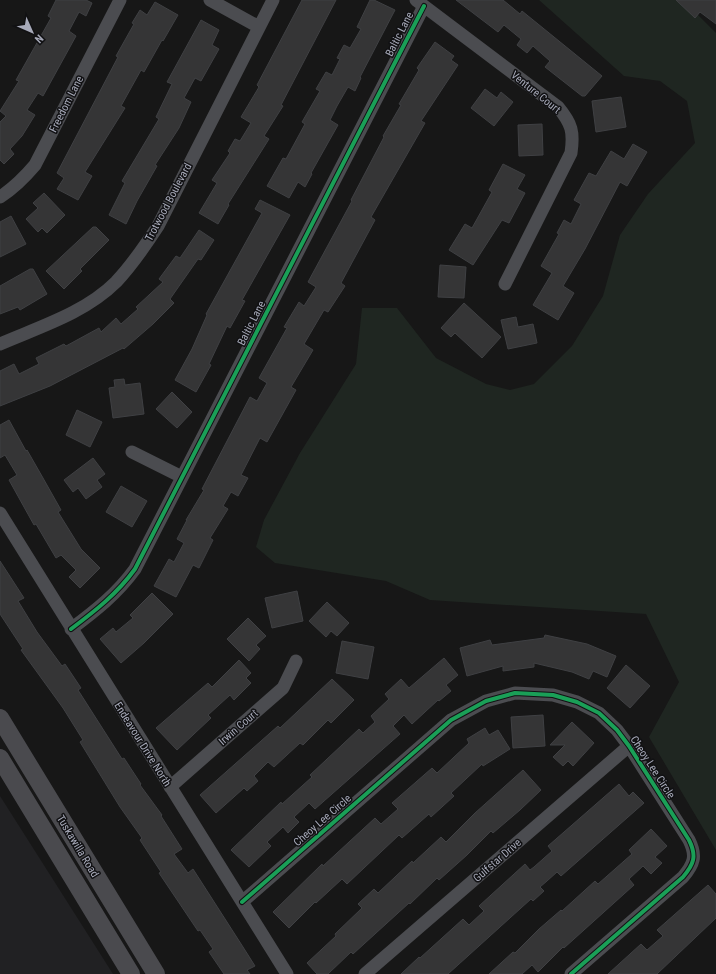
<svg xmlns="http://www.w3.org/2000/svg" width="716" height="974" font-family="'Roboto Condensed',sans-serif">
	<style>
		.built { fill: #212123 }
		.green { fill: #1f2621 }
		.building { fill: #353536; stroke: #3f4043 }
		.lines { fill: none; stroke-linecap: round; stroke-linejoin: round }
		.street { stroke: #4b4c50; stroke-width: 13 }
		.secondary { stroke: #4a4a4e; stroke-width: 18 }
		.cycleway-casing { stroke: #111113; stroke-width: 6 }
		.cycleway { stroke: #1a9f57; stroke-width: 4 }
		.labels { text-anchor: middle; stroke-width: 3; stroke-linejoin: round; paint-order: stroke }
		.street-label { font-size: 11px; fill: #a7aab9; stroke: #111113 }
	</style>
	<rect width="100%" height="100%" fill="#171717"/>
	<path class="built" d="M0 796 113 974H0Z"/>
	<path class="green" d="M539 0H683L716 33V850L649 737 679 682 646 614 430 600 386 581 275 563 256 547 264 520 300 453 356 364 362 308H397L436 358 486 384 510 390 534 384 572 346 603 296 620 235 648 194 695 143 687 101 660 81 624 76Z"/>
	<path class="building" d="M56 0H86L92 3 86 16 79 12 69 31 76 36 43 96 38 93 27 110 35 115 22 136 10 149 14 154 4 164 0 160V122L6 116 0 111 19 81 16 80 51 18 48 16Z
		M302 0H336L281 105 283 106 264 136 269 139 228 204 229 205 218 224 199 213 217 183 212 180 230 153 228 151 235 139 240 141 251 123 241 117 259 87 257 85Z
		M370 0H374L395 10 360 77 361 78 355 91 348 87 337 106 330 120 338 125 311 173 312 174 305 187 298 182 289 198 267 186 283 158 286 159 305 124 302 122 320 91 316 89 326 72 332 75 340 59 337 58 344 45 350 48 361 29 357 27Z
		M456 0H503L520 14 522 11 602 76 585 96H582L545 67 550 61 533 46 527 53 517 45 521 39 504 25 498 32Z
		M676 0H716V24L700 12 695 18Z
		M155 2 178 15 163 41 162 40 144 72 141 70 121 106 125 108 85 172 92 176 78 200 57 189 64 178 57 173 118 57 116 56 134 24 132 23 140 10 147 15Z
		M201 20 219 30 212 45 219 49 201 81 195 78 184 98 191 102 179 128 155 165 157 166 137 201 126 224 109 215 125 183 122 181 159 119 156 117 172 84 167 82Z
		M435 42 454 56 451 60 458 65 421 121 425 123 371 217 375 220 341 283 345 286 328 312 324 310 304 344 313 350 291 387 296 390 267 442 260 438 241 475 248 478 238 496 231 492 223 506 228 509 210 538 213 540 199 568 193 565 176 597 154 586 169 559 174 562 184 543 177 539 187 520H186L204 490 202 489 250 397 257 401 267 383 259 378 287 328 284 327 299 302 304 306 316 287 308 282 352 201 351 200 384 137 383 136 401 105 399 104 419 70 417 68Z
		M485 89 497 98 501 92 513 102 494 126 471 108Z
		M621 97 626 127 596 132 592 101Z
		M542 124 543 155 519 156 518 125Z
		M633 144 647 152 627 186 620 182 585 249 563 286 574 293 558 320 533 305 552 273 541 266 559 234 557 233 564 220 571 224 581 204 574 200 589 173 596 176 611 151 624 159Z
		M503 164 525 175 517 189 525 193 509 223 502 220 473 265 449 250 465 224 472 228 492 192 489 190Z
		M44 193 65 215 47 233 42 228 38 232 26 219 38 208 33 203Z
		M260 200 290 215 242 300 245 301 230 328 227 326 209 364 211 365 196 392 175 380 192 349 207 315 206 314 262 213 255 209Z
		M11 216 26 244 0 257V222Z
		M93 227H96L109 240 80 269 82 271 64 289 46 271Z
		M199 230 214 240 201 260 198 259 170 299 174 303 153 324 124 349 123 348 50 386 0 406V371L14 364 19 374 39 364 36 358 64 344 66 346 99 328 101 332 116 318 121 324 138 309 136 307 163 282 159 279 176 256 180 258Z
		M440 265 466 267 464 298 438 297Z
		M30 269H33L47 294 20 310 18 307 0 314V286Z
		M464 303 501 337 482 358 455 333 451 337 441 328Z
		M516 317 518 327 533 324 537 343 508 349 501 320Z
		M124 379 125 385 140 383 144 414 113 418 109 388 115 387 114 380Z
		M172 392 192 412 177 428 156 409Z
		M77 410 102 422 90 447 66 435Z
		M9 420 26 451 27 450 43 478 61 510 58 512 81 549 100 568 80 588 69 577 76 570 61 555 56 558 36 524 34 525 9 480 17 475 5 455 0 458V425Z
		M93 458 105 474 97 480 102 487 86 499 78 488 73 492 64 480Z
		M121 486 147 501 132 527 106 512Z
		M0 561 24 598 18 601 37 632 62 666 65 664 81 688 78 690 122 759 124 758 141 784 140 785 162 815 161 816 182 849 174 854 188 873 193 869 243 947 255 966 247 970 250 974H224L209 952 213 949 200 930 198 931 159 873 161 872 140 840 142 838 120 807 80 742 83 740 63 708 21 650 23 649 0 614Z
		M297 591 303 621 272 628 265 598Z
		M152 593 173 614 144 643 121 663 100 639 113 628 116 632 133 618 130 615Z
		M327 602 349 623 337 636 331 631 326 637 309 621Z
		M248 618 266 636 256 645 260 649 249 661 227 639Z
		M545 635 587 644 616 656 607 677 593 671 589 679 572 672 534 663V667L503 671V666L467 676 460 648 490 640 492 645 544 638Z
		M342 641 374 647 368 679 336 673Z
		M444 658 458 675 446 685 451 691 439 701 438 700 412 724 404 715 393 726 400 734 315 809 309 803 294 817 299 822 288 833 283 827 267 842 271 846 249 867 231 850 281 802 282 804 312 777 310 775 359 729 363 733 375 722 371 716 389 699 385 694 401 679 409 688Z
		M239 660 251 673 246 678 251 683 234 700 230 695 208 715 211 718 177 750 156 728 208 683 212 687Z
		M626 665 650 686 630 708 607 688Z
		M332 679 354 700 331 723 328 720 303 745 300 743 274 767 268 762 254 776 258 781 247 791 244 788 216 813 200 795 278 726 280 728Z
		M543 715 545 746 513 748 511 717Z
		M572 722 594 743 573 766 568 761 563 766 553 757 565 745H550Z
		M485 728 489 735 498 730 510 749 483 766 482 764 451 793 454 796 431 817 429 814 402 838 399 835 347 884 342 879 316 903 315 902 289 928 273 912 322 864 323 866 375 818 381 824 398 809 392 803 432 768 437 773 469 743 467 739Z
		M523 770 541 790 520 810 493 833 491 831 467 855 439 880 437 878 410 904 409 903 353 954 351 952 328 974H317L307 963 336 936 335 934 362 908 358 904 374 889 378 893 412 861 413 863 441 837 446 842 475 813Z
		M619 784 629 796 633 792 644 803 561 876 557 872 547 881 540 887 544 891 533 901 531 899 448 974H401L419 957 420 958 463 919 469 925 484 911 479 906 525 864 530 870 534 867 552 851 548 846Z
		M651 829 667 846 655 857 662 863 651 874 643 866 629 879 634 885 564 948 563 947 538 972 532 965 522 974H489L513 952 515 953 539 929 561 910 562 911 595 881 598 884 632 854 629 850Z
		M708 885 716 894V918L657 974H608L641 944 647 950 663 936 657 930Z"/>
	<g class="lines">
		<path class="street" d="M210 0 259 27
			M416 0 558 107C572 124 574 132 571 153L505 284
			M0 197C14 188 24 178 35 165L120 0
			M0 344C39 327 85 313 116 282 132 265 145 246 158 226L273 0
			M132 452 182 477
			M0 513 287 974
			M71 629C95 611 117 594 135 569L424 6
			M170 787 283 688 296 661
			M242 902 451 720 486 701 515 693 553 695 577 702 599 713 617 730 629 746 689 840C697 856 694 864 683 877L571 974
			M365 974 629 746"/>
		<path class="secondary" d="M0 718 156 974
			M0 758 131 974"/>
		<defs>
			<path id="cycleway" d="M71 629C95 611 117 594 135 569L424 6
				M242 902 451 720 486 701 515 693 553 695 577 702 599 713 617 730 629 746 689 840C697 856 694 864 683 877L571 974"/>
		</defs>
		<use href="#cycleway" class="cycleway-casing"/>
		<use href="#cycleway" class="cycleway"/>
	</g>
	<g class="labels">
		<g class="street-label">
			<text transform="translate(399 34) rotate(-63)" y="4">Baltic Lane</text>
			<text transform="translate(536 92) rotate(39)" y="4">Venture Court</text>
			<text transform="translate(66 104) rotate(-63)" y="4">Freedom Lane</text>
			<text transform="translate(168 202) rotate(-62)" y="4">Trotwood Boulevard</text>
			<text transform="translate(251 323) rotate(-63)" y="4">Baltic Lane</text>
			<text transform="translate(238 727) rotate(-41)" y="4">Irwin Court</text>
			<text transform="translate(143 744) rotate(58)" y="4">Endeavour Drive North</text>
			<text transform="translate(653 767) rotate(57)" y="4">Cheoy Lee Circle</text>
			<text transform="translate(322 820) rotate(-41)" y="4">Cheoy Lee Circle</text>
			<text transform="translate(78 846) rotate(59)" y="4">Tuskawilla Road</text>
			<text transform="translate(497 860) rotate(-41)" y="4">Gulfstar Drive</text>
		</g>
	</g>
	<g transform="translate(32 32) rotate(135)" stroke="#111113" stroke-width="3" paint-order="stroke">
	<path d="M0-3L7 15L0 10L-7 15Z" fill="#a7aab9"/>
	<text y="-6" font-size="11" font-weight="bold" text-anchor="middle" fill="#a7aab9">N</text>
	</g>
</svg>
